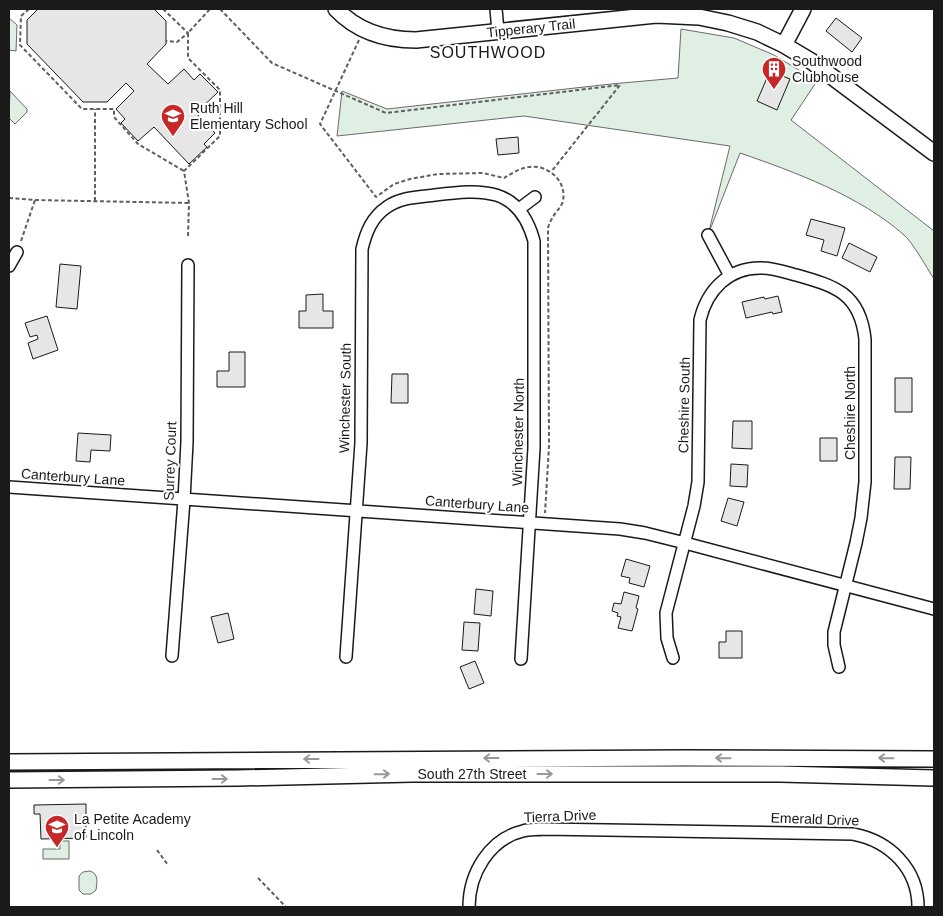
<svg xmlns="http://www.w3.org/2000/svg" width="943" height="916" font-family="Arial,sans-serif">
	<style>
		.green { fill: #e0efe3; stroke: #6a6a6a }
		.building { fill: #e6e6e6; stroke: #1a1a1a }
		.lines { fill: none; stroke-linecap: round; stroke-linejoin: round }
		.street-casing { stroke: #1a1a1a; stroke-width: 14 }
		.secondary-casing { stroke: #1a1a1a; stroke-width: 18 }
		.path { stroke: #5f5f5f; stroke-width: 2; stroke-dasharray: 4 2.5; stroke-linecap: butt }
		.street { stroke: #fff; stroke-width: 11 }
		.secondary { stroke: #fff; stroke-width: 15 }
		.oneway { stroke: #989898 }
		.labels { text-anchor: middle; stroke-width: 4; stroke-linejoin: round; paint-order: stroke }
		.street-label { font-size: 14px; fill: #1a1a1a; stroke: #fff }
		.poi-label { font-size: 14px; fill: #1a1a1a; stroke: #fff; text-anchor: start }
		.quarter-label { font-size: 16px; letter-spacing: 1px; fill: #1a1a1a; stroke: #fff }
	</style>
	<rect width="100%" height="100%" fill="#fff"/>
	<path class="green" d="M9 18 17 25 16 51 9 50Z
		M681 29 734 38 774 55 817 81 791 120 934 231V279C926 267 914 244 904 235 860 196 795 172 740 153L708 235 730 146 524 116 337 136 342 91 387 109 611 84 678 78Z
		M10 91 27 109V112L15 124 9 118Z
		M60 841H69V859H43V849H60Z
		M90 871C99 874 97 882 96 890L91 894H83L79 890V876L83 872Z"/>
	<path class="building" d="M38 9H154L166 21V44L147 64 168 84 184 69 194 80 200 74 218 92 196 113 215 133 204 144 207 147 189 164 154 127 138 141 121 123 125 119 116 109 134 91 126 83 107 102H83L27 44V20Z
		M836 18 862 38 852 52 826 31Z
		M770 71 790 79 777 110 757 101Z
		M518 137 519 153 498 155 496 139Z
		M811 219 845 228 837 256 821 251 824 240 806 235Z
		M849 243 877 257 870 272 842 258Z
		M60 264 81 266 77 309 56 307Z
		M323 294V311H333V328H299V311H306V295Z
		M778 296 782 312 773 314 772 312 746 318 742 302 764 297 765 299Z
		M47 316 58 350 33 359 28 343 38 339 37 335 30 337 25 323Z
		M229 352H245V387H217V371H229Z
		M392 374H408V403H391Z
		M895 378H912V412H895Z
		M733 421H752V449L732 448Z
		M78 433 111 435 110 451 91 450 90 462 76 461Z
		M820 438H837V461H820Z
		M895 457H911L910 489H894Z
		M731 464 748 465 747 487 730 486Z
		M728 498 744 502 737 526 721 521Z
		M626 559 650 566 644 587 629 583 630 578 621 576Z
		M476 589 493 591 491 616 474 614Z
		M624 592 639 596 636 608 638 609 632 631 618 628 621 617 617 616 618 613 612 611 614 603 621 604Z
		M228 613 234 639 218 643 211 617Z
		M464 622 480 623 478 651 462 650Z
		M726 631H742V658H719V642H726Z
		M475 661 484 683 469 689 460 667Z
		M86 804V838L41 839 40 814H34V805Z"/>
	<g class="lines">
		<defs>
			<path id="street" d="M496 9 498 31
				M519 209 535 197
				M708 235 730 276
				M9 266 17 252
				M9 487 620 529 645 533 685 543 934 609
				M172 656 184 500 187 442 188 265
				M346 657 361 443 362 249C366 232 372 217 387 207 401 197 419 197 435 195 482 189 519 186 534 241V448L521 659
				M673 658 667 638 666 613 694 506 698 482 700 320C707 290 729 267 762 268 773 268 785 272 796 275 835 286 860 293 865 339V482L861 518 856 543 834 632V645L839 667
				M469 907C469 874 489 839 523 831 529 829 536 830 543 829L853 834C890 841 918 869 918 907"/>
			<path id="secondary" d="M336 9C357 31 385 40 416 40L656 15 699 17 728 23 757 32 784 45 811 61 934 153
				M784 45 803 9
				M9 762 684 758 934 759
				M9 780 238 778 412 774H780L934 778"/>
		</defs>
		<use href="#street" class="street-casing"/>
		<use href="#secondary" class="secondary-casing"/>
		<path class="path" d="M29 9 21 16 20 45 82 109H114V117L138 144 184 171
			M163 9 188 33 177 42 166 41
			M220 9 272 63 386 113 620 85 551 172
			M359 40 320 124 376 197 394 184 410 179 438 174 483 173 504 178C511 174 519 168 529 167 547 164 567 181 563 200 562 207 556 211 553 217 551 220 549 224 548 228L549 446 545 513
			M9 198 35 200 189 203
			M95 201V109
			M188 236 189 203 184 171 220 136V90L188 58V33L210 9
			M21 241 35 200
			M157 850 168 865
			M258 878 286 907"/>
		<use href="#street" class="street"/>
		<use href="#secondary" class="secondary"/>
	</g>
	<defs><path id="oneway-shaft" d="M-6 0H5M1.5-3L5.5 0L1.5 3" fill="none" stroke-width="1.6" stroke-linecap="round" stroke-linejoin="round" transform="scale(1.25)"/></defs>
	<g class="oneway">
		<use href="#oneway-shaft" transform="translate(491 758) rotate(180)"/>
		<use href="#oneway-shaft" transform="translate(723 758) rotate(-179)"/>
		<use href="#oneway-shaft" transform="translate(886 758) rotate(-179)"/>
		<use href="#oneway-shaft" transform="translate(311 759) rotate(180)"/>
		<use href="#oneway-shaft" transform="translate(382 774) rotate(-1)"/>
		<use href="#oneway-shaft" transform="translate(545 774)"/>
		<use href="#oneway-shaft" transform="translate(220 779)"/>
		<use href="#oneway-shaft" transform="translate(57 780)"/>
	</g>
	<defs>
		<symbol id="building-pin" viewBox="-11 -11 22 30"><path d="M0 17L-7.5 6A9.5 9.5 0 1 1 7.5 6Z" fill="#c62828" stroke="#fff"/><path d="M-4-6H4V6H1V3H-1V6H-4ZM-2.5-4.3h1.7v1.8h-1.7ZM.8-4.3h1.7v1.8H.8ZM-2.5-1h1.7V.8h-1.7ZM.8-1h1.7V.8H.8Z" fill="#fff"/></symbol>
		<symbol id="school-pin" viewBox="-11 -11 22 30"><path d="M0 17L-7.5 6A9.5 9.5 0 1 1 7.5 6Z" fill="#c62828" stroke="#fff"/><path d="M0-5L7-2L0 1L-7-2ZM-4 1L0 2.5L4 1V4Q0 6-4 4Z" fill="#fff"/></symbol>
	</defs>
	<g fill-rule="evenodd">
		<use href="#building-pin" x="760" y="55" width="28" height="38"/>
		<use href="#school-pin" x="159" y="102" width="28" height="38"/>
		<use href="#school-pin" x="43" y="813" width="28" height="38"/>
	</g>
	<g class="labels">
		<g class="street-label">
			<text transform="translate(531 28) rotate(-6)" y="5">Tipperary Trail</text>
			<text transform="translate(345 398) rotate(-89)" y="5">Winchester South</text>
			<text transform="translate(684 405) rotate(-89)" y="5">Cheshire South</text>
			<text transform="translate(850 413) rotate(-90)" y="5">Cheshire North</text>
			<text transform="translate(518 432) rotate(-89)" y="5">Winchester North</text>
			<text transform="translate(170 461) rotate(-88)" y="5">Surrey Court</text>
			<text transform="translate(73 477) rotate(4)" y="5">Canterbury Lane</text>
			<text transform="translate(477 504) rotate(4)" y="5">Canterbury Lane</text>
			<text x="472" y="779">South 27th Street</text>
			<text transform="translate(560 816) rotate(-2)" y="5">Tierra Drive</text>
			<text transform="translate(815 819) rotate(2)" y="5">Emerald Drive</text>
		</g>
		<g class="poi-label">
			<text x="792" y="66">Southwood<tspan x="792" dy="16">Clubhouse</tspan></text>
			<text x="190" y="113">Ruth Hill<tspan x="190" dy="16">Elementary School</tspan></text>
			<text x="74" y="824">La Petite Academy<tspan x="74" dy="16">of Lincoln</tspan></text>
		</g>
		<g class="quarter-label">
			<text x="488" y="58">SOUTHWOOD</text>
		</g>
	</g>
	<rect width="943" height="916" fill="none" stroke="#1a1a1a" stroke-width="20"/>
</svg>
